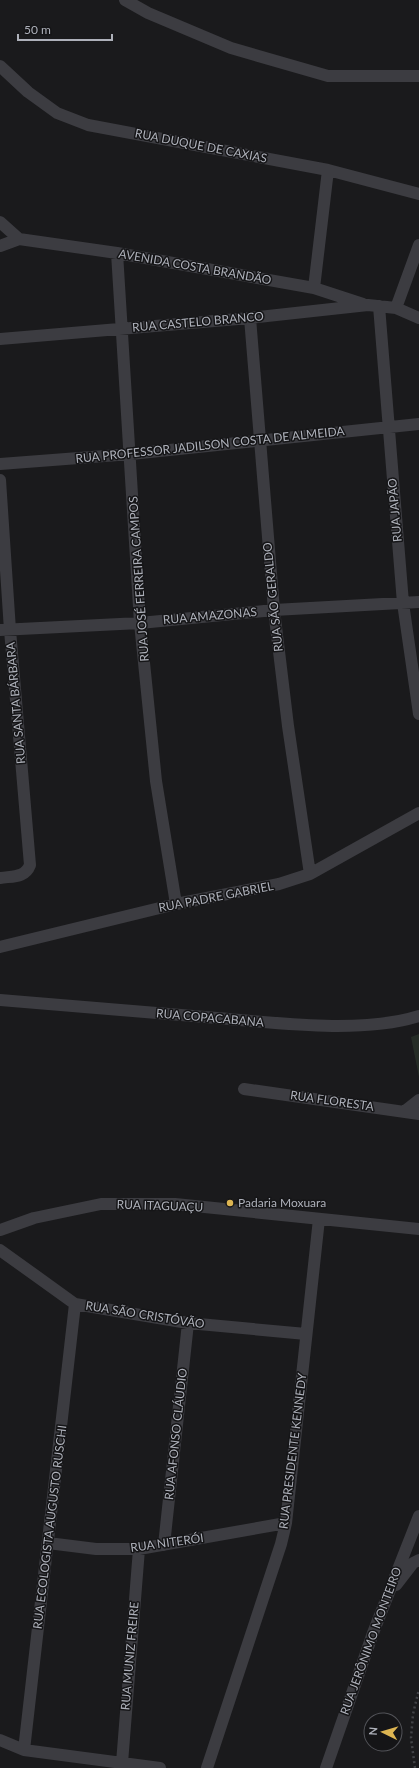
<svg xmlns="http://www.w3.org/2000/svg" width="419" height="1768" font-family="Lato,sans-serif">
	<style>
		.green { fill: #252c26 }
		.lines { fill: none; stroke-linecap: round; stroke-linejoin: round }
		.path { stroke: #424347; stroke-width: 2.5; stroke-dasharray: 2 3; stroke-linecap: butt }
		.minor { stroke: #3c3c41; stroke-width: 12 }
		.poi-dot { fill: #ddb552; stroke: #151517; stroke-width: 1.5 }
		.labels { text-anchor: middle; stroke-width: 3; stroke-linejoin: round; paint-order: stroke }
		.street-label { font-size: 12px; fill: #aeb1ba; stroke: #151517 }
		.poi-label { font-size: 12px; fill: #aeb1ba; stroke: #151517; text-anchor: start }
	</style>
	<rect width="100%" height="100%" fill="#1a1a1c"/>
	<path class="green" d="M419 1034V1077L411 1037Z"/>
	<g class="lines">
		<path class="path" d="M415 1768 411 1738 413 1714 419 1689"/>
		<path class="minor" d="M125 0 148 13 231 48 328 76H419
			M0 66 28 92 57 113 88 125 328 170 419 194
			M0 222 19 239
			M0 246 19 239 117 253 314 288 363 304
			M117 253 140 623 156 781 176 904
			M314 288 328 170
			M379 306 403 603 419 714
			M396 308 419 245
			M250 318 274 610 288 726 310 874
			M0 339 250 318 368 305 396 308 419 318
			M0 464 131 454 419 424
			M0 480 10 630 30 865C25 878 13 876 0 878
			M0 630 140 623 274 610 419 602
			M0 947 176 904 279 884 310 874 419 813
			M0 1000C72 1006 145 1012 217 1018 277 1023 362 1034 419 1016
			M244 1089 419 1114
			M405 1111 419 1100
			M0 1230 34 1218 101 1204H175L419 1229
			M0 1250 75 1304 188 1323 306 1334
			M48 1543 96 1549H139L286 1523
			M164 1545 188 1323
			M396 1585 413 1563 419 1560
			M0 1740 24 1750 160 1768
			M24 1750 75 1304
			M122 1763 139 1549
			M207 1768 281 1544 286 1523 319 1219
			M326 1768 373 1633 419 1516"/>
	</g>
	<circle class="poi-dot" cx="230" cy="1203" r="4"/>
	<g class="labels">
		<g class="street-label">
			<text transform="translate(201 146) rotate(11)" y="4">RUA DUQUE DE CAXIAS</text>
			<text transform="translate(195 267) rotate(10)" y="4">AVENIDA COSTA BRANDÃO</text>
			<text transform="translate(198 322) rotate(-5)" y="4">RUA CASTELO BRANCO</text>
			<text transform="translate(210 445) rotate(-6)" y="4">RUA PROFESSOR JADILSON COSTA DE ALMEIDA</text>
			<text transform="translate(395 510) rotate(-95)" y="4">RUA JAPÃO</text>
			<text transform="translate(139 579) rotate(-94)" y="4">RUA JOSÉ FERREIRA CAMPOS</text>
			<text transform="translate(273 597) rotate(-96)" y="4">RUA SÃO GERALDO</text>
			<text transform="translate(210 616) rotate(-5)" y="4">RUA AMAZONAS</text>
			<text transform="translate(16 703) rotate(-95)" y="4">RUA SANTA BÁRBARA</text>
			<text transform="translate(216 897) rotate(-11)" y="4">RUA PADRE GABRIEL</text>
			<text transform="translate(210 1018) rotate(5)" y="4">RUA COPACABANA</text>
			<text transform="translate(332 1101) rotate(8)" y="4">RUA FLORESTA</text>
			<text transform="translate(160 1206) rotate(2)" y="4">RUA ITAGUAÇU</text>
			<text transform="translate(145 1315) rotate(9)" y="4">RUA SÃO CRISTÓVÃO</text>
			<text transform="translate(176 1434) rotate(-84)" y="4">RUA AFONSO CLÁUDIO</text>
			<text transform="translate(293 1451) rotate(-83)" y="4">RUA PRESIDENTE KENNEDY</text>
			<text transform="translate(50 1527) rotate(-83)" y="4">RUA ECOLOGISTA AUGUSTO RUSCHI</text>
			<text transform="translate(167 1543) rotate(-8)" y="4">RUA NITERÓI</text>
			<text transform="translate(371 1641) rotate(-70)" y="4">RUA JERÔNIMO MONTEIRO</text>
			<text transform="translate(130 1656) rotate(-85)" y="4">RUA MUNIZ FREIRE</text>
		</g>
		<g class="poi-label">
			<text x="238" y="1207">Padaria Moxuara</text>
		</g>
	</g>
	<g transform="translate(383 1732) rotate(275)"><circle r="19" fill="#151517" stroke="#525358"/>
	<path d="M0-3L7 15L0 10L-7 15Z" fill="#ddb552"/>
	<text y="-6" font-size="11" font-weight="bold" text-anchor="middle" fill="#aeb1ba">N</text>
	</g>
	<path d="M18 34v6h94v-6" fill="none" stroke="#aeb1ba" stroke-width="2"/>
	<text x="24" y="34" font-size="12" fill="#aeb1ba" stroke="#151517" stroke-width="3" paint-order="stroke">50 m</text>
</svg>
